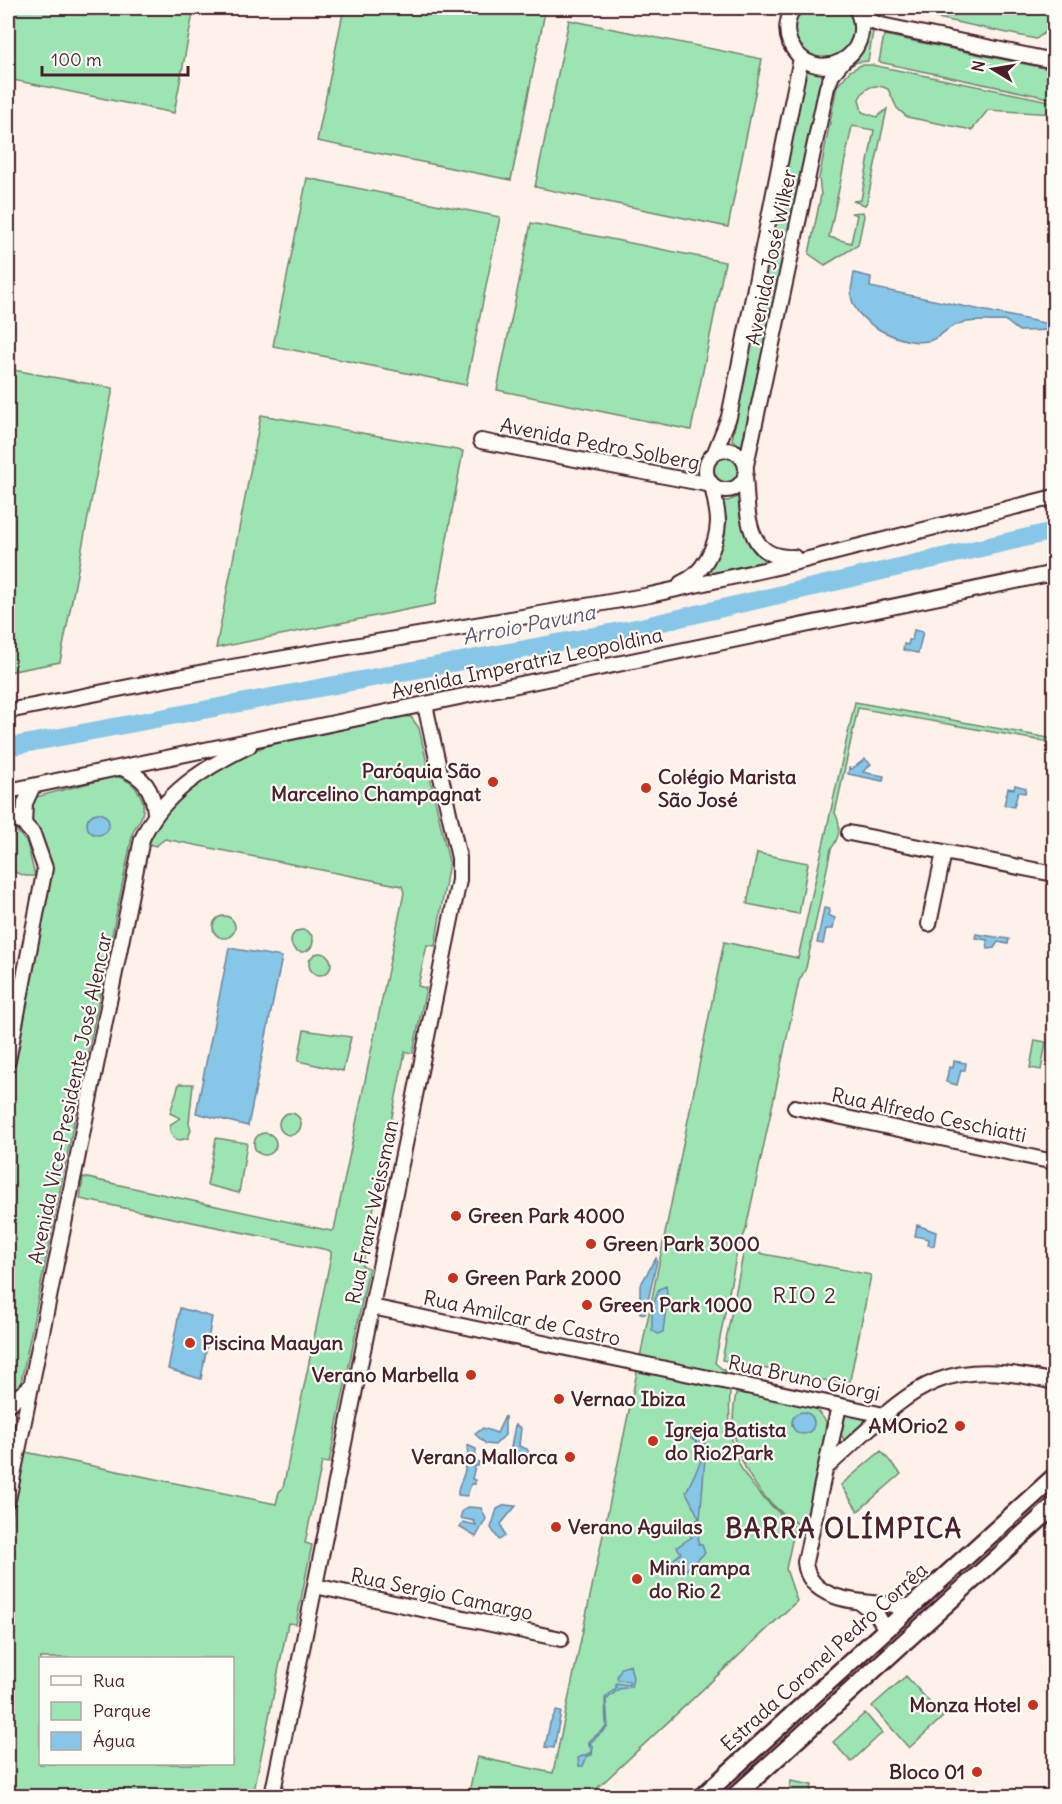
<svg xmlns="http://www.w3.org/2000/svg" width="1062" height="1804" font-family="Delius,sans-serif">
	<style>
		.green { fill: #9ce5b3; stroke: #73826f; stroke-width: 1.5; fill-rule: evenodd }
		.water { fill: #86c6e7; stroke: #6e839c; stroke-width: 1.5 }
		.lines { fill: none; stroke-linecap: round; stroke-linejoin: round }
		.river { stroke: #86c6e7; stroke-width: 18 }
		.minor-casing { stroke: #4a1f2b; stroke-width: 18 }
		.major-casing { stroke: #4a1f2b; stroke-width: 21 }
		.minor { stroke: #fdfcf7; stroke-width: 14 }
		.major { stroke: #fdfcf7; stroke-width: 16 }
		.poi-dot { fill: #c8321e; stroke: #fdfcf7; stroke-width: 2 }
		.labels { text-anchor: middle; stroke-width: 4.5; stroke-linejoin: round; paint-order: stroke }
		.street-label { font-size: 20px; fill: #4a1f2b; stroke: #fdfcf7 }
		.poi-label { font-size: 20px; font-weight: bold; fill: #4a1f2b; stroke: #fdfcf7; text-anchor: start }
		.water-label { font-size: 21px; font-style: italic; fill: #5f596d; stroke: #fdfcf7 }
		.quarter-label { font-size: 22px; letter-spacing: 1.5px; fill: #4a1f2b; stroke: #fdfcf7 }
		.district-label { font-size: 26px; font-weight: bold; letter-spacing: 1.5px; fill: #4a1f2b; stroke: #fdfcf7 }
	</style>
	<rect width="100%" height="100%" fill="#fdf1e9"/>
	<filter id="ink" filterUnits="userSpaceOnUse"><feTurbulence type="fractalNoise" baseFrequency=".0167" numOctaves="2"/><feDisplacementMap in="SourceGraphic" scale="12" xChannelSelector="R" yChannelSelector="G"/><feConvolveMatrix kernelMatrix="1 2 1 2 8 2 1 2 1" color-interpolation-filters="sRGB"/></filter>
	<g filter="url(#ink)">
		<path class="green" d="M8 8H194L174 113 8 79Z
			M344 8H522L545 12 511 180 317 141Z
			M801 8H846C875 43 821 85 795 39 790 30 795 15 801 8Z
			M891 8H1054V26L1036 39Z
			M569 20 762 59 728 227 535 187Z
			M866 29 873 32 868 61 857 62 842 71Z
			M884 35 1054 70V99L879 62Z
			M861 65H872L1054 102V114L988 110 972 130 907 117 897 108 888 89C876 83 865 86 859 99L862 112 877 117 887 109 867 202 865 205 853 201 861 200 874 130 852 126 829 237 851 243 857 215 851 213 863 212 864 216 858 245 825 265 809 254 821 195 819 178 837 86 850 71Z
			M805 68 816 72 823 70 745 448 732 440Z
			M307 178 500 217 466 385 273 346Z
			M531 223 725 262 691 430 497 390Z
			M8 369 113 388 60 662 8 672Z
			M261 415 463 451 435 604 216 648Z
			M711 470a14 14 0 1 1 28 0a14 14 0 1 1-28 0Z
			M740 496C736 523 750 548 772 564L706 575 727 521 721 500 728 501Z
			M855 702 1054 739V743L858 708 835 813C842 826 840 837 831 849L806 968 799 981 745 1233 738 1247 715 1363 731 1376C725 1456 735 1475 795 1527L786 1569 797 1601 589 1796H468L477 1757 553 1773 635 1382 724 942 798 958Z
			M403 716 411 717 419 728 449 862 435 946 427 945 418 986 426 988 413 1053 405 1052 362 1266 369 1268 329 1463 322 1462 305 1543 312 1545 296 1624 288 1623 253 1796H8V1537L25 1452 276 1504 279 1492 283 1488 331 1256V1252L328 1250 80 1199 83 1177 331 1231 334 1230 404 893 402 886 165 839 156 846 144 843C151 833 156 821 164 812 222 742 320 731 403 716ZM40 1658H232V1764H40Z
			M116 776C135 781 150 800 140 820 138 824 135 827 133 832L20 1387 8 1396V1080L46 895 26 823 32 798Z
			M8 820 27 843 35 876H26L8 870Z
			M757 853 808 863 799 914 747 904Z
			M213 927a11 11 0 1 1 22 0a11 11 0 1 1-22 0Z
			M291 941a11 11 0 1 1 22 0a11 11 0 1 1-22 0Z
			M309 964a11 11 0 1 1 22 0a11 11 0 1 1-22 0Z
			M304 1030 351 1037 343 1071 298 1061Z
			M1035 1040 1046 1042 1041 1070 1030 1068Z
			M179 1084H193L189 1123 191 1130 188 1138 180 1140C172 1139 168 1132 171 1124L180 1118 170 1113Z
			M279 1124a11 11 0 1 1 22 0a11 11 0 1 1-22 0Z
			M254 1144a11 11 0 1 1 22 0a11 11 0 1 1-22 0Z
			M216 1138 247 1143 239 1193 207 1185Z
			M744 1250 871 1275 849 1385 722 1360Z
			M737 1390 812 1405 826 1421 824 1449 804 1528C754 1499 722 1448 737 1390Z
			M849 1411 872 1418 846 1442 841 1435 845 1415Z
			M881 1451 901 1474 858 1511 841 1485Z
			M906 1676 943 1717 909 1748 872 1706Z
			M865 1713 882 1733 851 1762 833 1742Z
			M791 1781 812 1785 810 1796H788Z"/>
		<path class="water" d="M854 273 871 277 870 287 1054 325V330L1019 331 1006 321C991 322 969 319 956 325 946 328 938 340 928 341 904 346 858 325 852 300 849 291 853 282 854 273Z
			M914 630 923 632 918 653 903 650 904 644 908 645 909 640H912Z
			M865 759 871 764 863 772 884 776 883 781 848 774 849 768 852 769Z
			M1015 785 1026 788 1025 793 1018 792 1014 807 1004 805 1008 788 1014 789Z
			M87 824a11 11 0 1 1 22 0a11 11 0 1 1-22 0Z
			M824 908 830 909 828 915 835 918 833 929H826L823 944 817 943Z
			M976 934 1009 939 1008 944 998 942 994 948 988 949 987 940 975 938Z
			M229 948 282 957 248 1126 196 1113Z
			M954 1061 966 1063 965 1070H961L957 1085 946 1082 949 1067 953 1068Z
			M917 1225 936 1232 934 1246 928 1245 929 1239 915 1236Z
			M656 1258 657 1261 645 1314 640 1313V1286Z
			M666 1286C669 1296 664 1320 663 1332L658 1334 652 1330V1308L659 1289Z
			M180 1308 212 1317 201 1379 168 1369Z
			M792 1423a11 11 0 1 1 22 0a11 11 0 1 1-22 0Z
			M505 1416V1435L495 1445 486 1444 475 1434 483 1428 497 1433Z
			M515 1425 521 1428 519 1446 527 1449 532 1458 528 1464 520 1457 510 1453Z
			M697 1428 703 1431 705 1445 700 1456 705 1458 698 1544 702 1545 705 1553 683 1573 671 1570 669 1563 681 1553 677 1547 692 1537 686 1531 699 1518 686 1492 701 1461 695 1454 702 1445 690 1438V1433Z
			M467 1445 476 1449 475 1461 479 1462 478 1466H475L472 1479 475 1480V1484H471L467 1496 458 1495C457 1482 468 1476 464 1462L468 1457Z
			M505 1505 516 1506 501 1524 505 1536 499 1540 491 1528 497 1509Z
			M468 1507 481 1508 486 1519 476 1537 459 1527 463 1522 476 1525 474 1521 460 1518 462 1512Z
			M630 1665 633 1678 631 1687 619 1689 606 1700 608 1727 590 1743 593 1747 592 1755 587 1756 583 1766H579L578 1758 592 1752 588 1742 606 1727 605 1698 616 1688V1683L629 1685V1681L618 1680 617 1677 621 1668Z
			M556 1711 561 1712 554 1748 545 1747 550 1723Z"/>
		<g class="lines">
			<path class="river" d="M8 747 641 627 1054 531"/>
			<defs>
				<path id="minor" d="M794 8C787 18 785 31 790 43 813 90 880 57 856 8
					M861 18 881 25 1054 61
					M481 441 712 485C714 497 718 510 718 522 717 546 703 575 681 583
					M706 470a20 20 0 1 1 40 0a20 20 0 1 1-40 0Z
					M715 452 729 417 801 58
					M746 465 827 87 833 73 843 61
					M745 475C748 511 744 560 794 557
					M8 711 209 671 650 595 777 567 1054 497
					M122 768C144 777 153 789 155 813
					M8 791 1054 573
					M8 813 24 824 33 834 45 868 8 1061
					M24 824 25 803 33 786
					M849 833 1054 874
					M929 924 944 852
					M795 1107 1054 1162
					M372 1307 884 1415
					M8 1405 31 1386
					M839 1406 805 1562C809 1608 877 1601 912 1607
					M828 1466C911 1391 935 1353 1054 1382
					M8 1500 142 839C162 794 205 767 249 746
					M315 1586 561 1639
					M859 1602 876 1613 886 1630
					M272 1796 459 880V858L425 705"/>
				<path id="major" d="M703 1796 1054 1477
					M735 1796 1054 1506"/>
			</defs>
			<use href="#minor" class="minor-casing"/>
			<use href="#major" class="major-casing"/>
			<use href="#minor" class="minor"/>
			<use href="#major" class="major"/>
		</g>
	</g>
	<g class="poi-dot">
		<circle cx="493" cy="782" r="6"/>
		<circle cx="646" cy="788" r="6"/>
		<circle cx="456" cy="1216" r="6"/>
		<circle cx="591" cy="1244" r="6"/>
		<circle cx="453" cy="1278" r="6"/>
		<circle cx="587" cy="1305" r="6"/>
		<circle cx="190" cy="1343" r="6"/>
		<circle cx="471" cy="1375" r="6"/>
		<circle cx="559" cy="1399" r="6"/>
		<circle cx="960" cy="1426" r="6"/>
		<circle cx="653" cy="1441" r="6"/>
		<circle cx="570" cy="1457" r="6"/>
		<circle cx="556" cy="1527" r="6"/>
		<circle cx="637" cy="1579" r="6"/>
		<circle cx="1033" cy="1705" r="6"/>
		<circle cx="977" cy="1772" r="6"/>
	</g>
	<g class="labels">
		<g class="street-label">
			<text transform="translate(771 257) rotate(-78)" y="7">Avenida José Wilker</text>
			<text transform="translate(600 444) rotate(11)" y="7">Avenida Pedro Solberg</text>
			<text transform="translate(527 663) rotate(-12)" y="7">Avenida Imperatriz Leopoldina</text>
			<text transform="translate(70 1098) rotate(-78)" y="7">Avenida Vice-Presidente José Alencar</text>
			<text transform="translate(929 1115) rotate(12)" y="7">Rua Alfredo Ceschiatti</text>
			<text transform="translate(372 1212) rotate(-78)" y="7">Rua Franz Weissman</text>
			<text transform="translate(522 1318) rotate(12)" y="7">Rua Amilcar de Castro</text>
			<text transform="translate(804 1378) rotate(12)" y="7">Rua Bruno Giorgi</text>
			<text transform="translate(442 1594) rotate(12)" y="7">Rua Sergio Camargo</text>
			<text transform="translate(824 1657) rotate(-42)" y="7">Estrada Coronel Pedro Corrêa</text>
		</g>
		<g class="poi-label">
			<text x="481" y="778" text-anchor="end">Paróquia São<tspan x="481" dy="23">Marcelino Champagnat</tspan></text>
			<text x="658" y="784">Colégio Marista<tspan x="658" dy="23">São José</tspan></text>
			<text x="468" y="1223">Green Park 4000</text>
			<text x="603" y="1251">Green Park 3000</text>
			<text x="465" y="1285">Green Park 2000</text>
			<text x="599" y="1312">Green Park 1000</text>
			<text x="202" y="1350">Piscina Maayan</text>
			<text x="459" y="1382" text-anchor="end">Verano Marbella</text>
			<text x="571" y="1406">Vernao Ibiza</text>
			<text x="948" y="1433" text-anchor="end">AMOrio2</text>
			<text x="665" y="1437">Igreja Batista<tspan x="665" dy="23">do Rio2Park</tspan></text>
			<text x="558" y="1464" text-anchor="end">Verano Mallorca</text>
			<text x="568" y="1534">Verano Aguilas</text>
			<text x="649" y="1575">Mini rampa<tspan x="649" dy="23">do Rio 2</tspan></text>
			<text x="1021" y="1712" text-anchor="end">Monza Hotel</text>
			<text x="965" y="1779" text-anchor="end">Bloco 01</text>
		</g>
		<g class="water-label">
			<text transform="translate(529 625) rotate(-11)" y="7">Arroio Pavuna</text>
		</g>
		<g class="quarter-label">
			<text x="805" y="1303">RIO 2</text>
		</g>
		<g class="district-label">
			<text x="844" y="1538">BARRA OLÍMPICA</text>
		</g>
	</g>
	<rect width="1062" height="1804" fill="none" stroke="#fdfcf7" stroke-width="30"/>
	<rect x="15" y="15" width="1032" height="1774" fill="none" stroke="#4a1f2b" stroke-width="2" filter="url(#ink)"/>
	<rect x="39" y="1657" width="195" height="108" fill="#fdfcf7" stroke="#b5a4a5" stroke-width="1.5"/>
	<rect x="51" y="1676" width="30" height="9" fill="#fdfcf7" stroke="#b5a4a5" stroke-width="1.5"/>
	<text x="93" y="1687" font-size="18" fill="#4a1f2b">Rua</text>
	<rect x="51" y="1702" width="30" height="18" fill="#9ce5b3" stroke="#b5a4a5" stroke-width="1.5"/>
	<text x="93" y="1717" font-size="18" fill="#4a1f2b">Parque</text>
	<rect x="51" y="1732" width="30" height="18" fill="#86c6e7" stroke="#b5a4a5" stroke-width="1.5"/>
	<text x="93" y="1747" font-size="18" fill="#4a1f2b">Água</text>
	<g transform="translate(993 69) rotate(281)" stroke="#fdfcf7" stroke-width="4.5" paint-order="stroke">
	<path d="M0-4.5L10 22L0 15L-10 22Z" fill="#4a1f2b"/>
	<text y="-9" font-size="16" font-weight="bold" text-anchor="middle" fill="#4a1f2b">N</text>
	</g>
	<path d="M42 66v9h146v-9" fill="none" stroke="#4a1f2b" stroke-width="3"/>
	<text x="51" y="66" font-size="18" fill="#4a1f2b" stroke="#fdfcf7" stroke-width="4.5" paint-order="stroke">100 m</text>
</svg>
